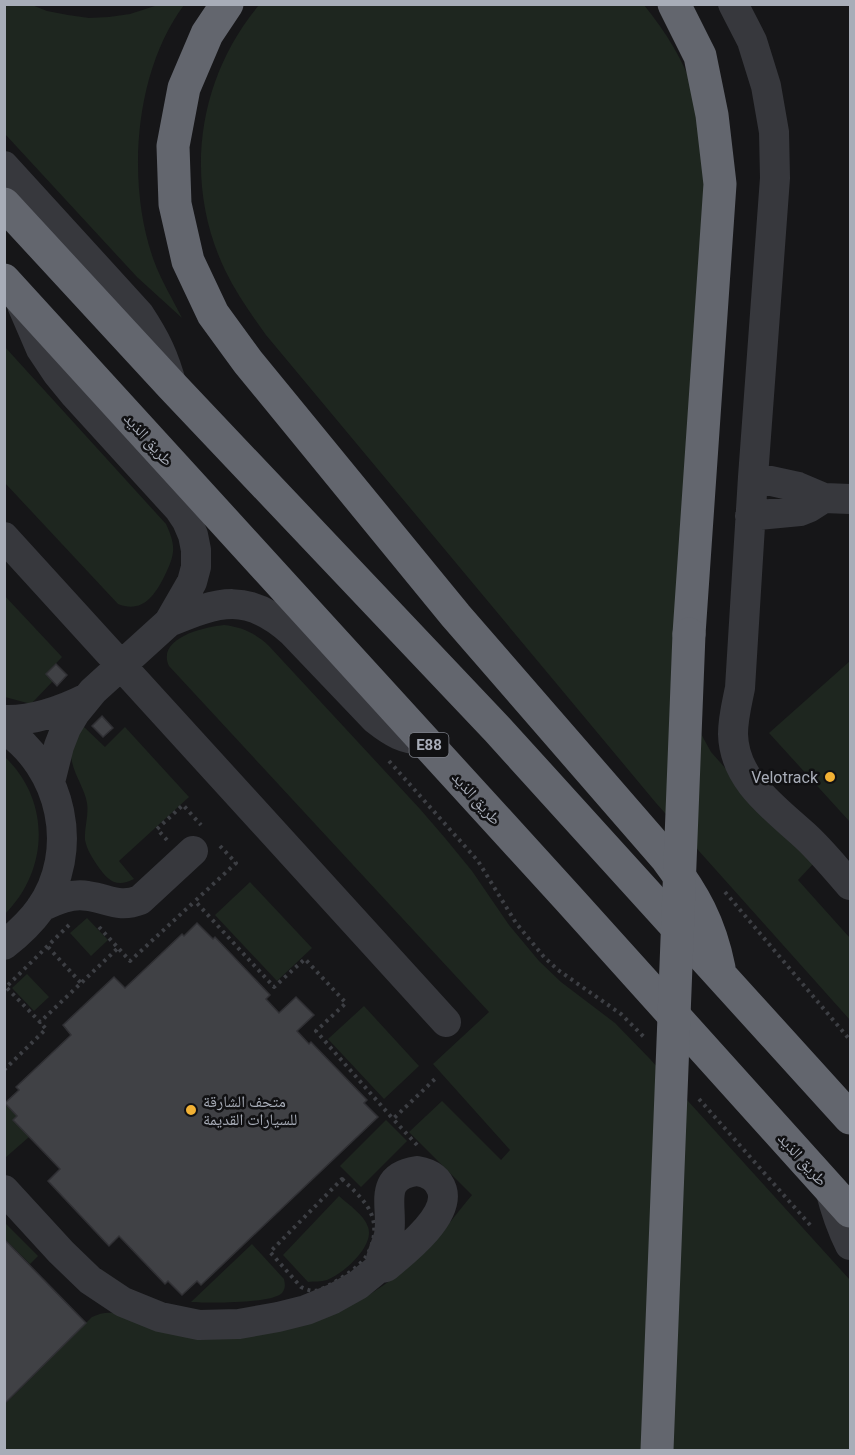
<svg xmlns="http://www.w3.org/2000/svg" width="855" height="1455" font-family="Roboto,'Noto Naskh Arabic',sans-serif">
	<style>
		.green { fill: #1e261f }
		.building { fill: #404145; stroke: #303034; stroke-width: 1.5 }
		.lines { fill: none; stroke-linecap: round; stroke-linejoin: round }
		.path { stroke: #3d3f44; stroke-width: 4; stroke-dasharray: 3 4.5; stroke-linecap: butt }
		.minor { stroke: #37383d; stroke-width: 30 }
		.highway { stroke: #63666e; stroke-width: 33 }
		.highway-bridge { stroke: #63666e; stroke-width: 33 }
		.poi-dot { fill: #f2b134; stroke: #111113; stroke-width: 2 }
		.labels { text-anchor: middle; stroke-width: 5; stroke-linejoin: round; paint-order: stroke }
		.shield { fill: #111113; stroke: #7b7e86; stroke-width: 1.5 }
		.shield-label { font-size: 15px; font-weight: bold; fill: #a8adb8 }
		.street-label { font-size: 16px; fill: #a8adb8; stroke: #111113 }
		.poi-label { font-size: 16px; fill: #a8adb8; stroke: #111113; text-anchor: end }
	</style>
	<rect width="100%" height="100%" fill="#161618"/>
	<path class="green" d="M5 4 32 5 47 11 68 15 89 18 109 17 130 14 158 5H184C134 72 126 184 154 261 161 280 173 300 182 318L137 277 5 134Z
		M259 5H644C666 32 684 61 695 94 702 114 704 135 708 154L694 721 711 752 735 779 813 864 798 880 850 938V1020L656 803 266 335C251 314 236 293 225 270 183 182 197 79 259 5Z
		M5 347 166 524C170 533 174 542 173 552 172 561 167 571 163 579 153 598 141 613 118 604L5 483Z
		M4 595 62 657 46 674 53 681 31 704 5 697Z
		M224 625C242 627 255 633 269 646L420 809 445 838 472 871 509 925 539 961 561 982 615 1023 650 1059 850 1280V1450H5V1404L92 1317C100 1313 106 1312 115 1313L346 1308C374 1293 399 1276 421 1254 440 1237 456 1214 472 1195L409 1132 442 1101 501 1160 510 1150 433 1064 489 1012 169 666C156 638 204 627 224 625Z
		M850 661V822L769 733Z
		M83 726 105 747 125 727 189 797 119 861 134 879C115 889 107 879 97 865 92 857 87 850 85 840 84 828 89 816 87 803 84 784 67 767 72 746 74 739 79 732 83 726Z
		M5 757C51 801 49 870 5 914Z
		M250 882 312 948 277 981 215 915Z
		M87 918 108 940 91 956 70 933Z
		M27 974 49 997 34 1011 12 988Z
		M364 1006 419 1066 384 1099 328 1039Z
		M4 1103 17 1116 29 1137 5 1158Z
		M386 1120 407 1141 361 1187 340 1166Z
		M339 1196C349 1205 364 1215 368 1227 375 1246 343 1274 327 1280 321 1282 315 1281 308 1282L283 1255Z
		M4 1222 38 1256 30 1264 5 1239Z
		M252 1244 284 1279C285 1284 286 1288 282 1293 271 1304 208 1303 191 1302Z"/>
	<path class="building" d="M56 664 67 675 57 686 46 674Z
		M102 716 113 728 103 737 92 726Z
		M197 923 213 939 215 937 270 995 266 999 279 1013 296 997 314 1015 297 1031 309 1044 311 1042 367 1100 364 1103 378 1117 201 1285 197 1281 182 1295 168 1281 165 1284 119 1236 109 1246 48 1181 60 1169 13 1120 17 1116 5 1103 19 1090 16 1087 71 1035 63 1025 114 977 125 988 182 934 184 936Z
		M4 1239 86 1323 4 1404Z"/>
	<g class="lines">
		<path class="path" d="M389 761 478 861 516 923 544 957 558 970 621 1014 644 1037
			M167 840 157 829 183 805 201 825
			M220 846 236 863 195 901 274 987 305 959 346 1003 316 1031 393 1119
			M725 892 850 1040
			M69 925 6 987 40 1022 118 948
			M99 927 130 961 195 901
			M48 947 81 983
			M4 1070 46 1029 40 1022
			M699 1099 811 1226
			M417 1145 393 1119 436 1078
			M342 1179C355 1192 371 1204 374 1224 375 1234 373 1245 367 1255 361 1267 332 1285 319 1290 313 1292 307 1290 301 1287L270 1252Z"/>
		<path class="minor" d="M733 4 752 41 766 86 774 132 775 178 753 477 740 688C737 703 733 718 733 734 734 779 772 806 803 834 820 849 835 868 850 885
			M4 166 139 314C156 340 164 356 172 386
			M22 305 41 349 57 373 75 395 179 509 187 521 193 535 196 550V567L192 582 169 622 93 691 75 713 66 728 59 746 50 782
			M753 477 798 487 824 498 850 499
			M750 516 800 511 810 507 824 498
			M4 537 446 1022
			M169 622C219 601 248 592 292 632L375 719C394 734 402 738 425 741
			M4 720C34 721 61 711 87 698
			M4 729C62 767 81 851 40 909 30 923 18 934 4 945
			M41 907C56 900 71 893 88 896 109 899 119 908 140 900L193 851
			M417 1171C429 1173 438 1178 442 1190 450 1216 404 1252 386 1267L382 1268 380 1267C379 1259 387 1244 389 1235 394 1207 376 1177 417 1171Z
			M830 1189C835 1209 841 1227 850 1245
			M4 1190 61 1252 90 1280 123 1302 160 1317 199 1325 239 1324 278 1317 306 1310 333 1299 358 1285 380 1267"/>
		<path class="highway" d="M227 4 207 34 184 88 173 146 175 204 188 261 213 314 248 362 456 616 667 859C694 895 710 923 719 968
			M674 4 700 56 712 115 720 184 689 634
			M4 204 172 386 497 729 850 1118
			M4 280 567 897 850 1211"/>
		<path class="highway-bridge" d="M657 1450 689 634"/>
	</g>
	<g class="poi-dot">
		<circle cx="830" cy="777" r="6"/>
		<circle cx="191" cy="1110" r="6"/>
	</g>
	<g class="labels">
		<rect class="shield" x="409.5" y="733" width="39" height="24" rx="4.5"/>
		<g class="shield-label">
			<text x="429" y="750">E88</text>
		</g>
		<g class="street-label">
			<text transform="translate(149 439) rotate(48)" y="6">طريق الذيد</text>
			<text transform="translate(477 798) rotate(48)" y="6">طريق الذيد</text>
			<text transform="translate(803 1159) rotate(48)" y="6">طريق الذيد</text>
		</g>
		<g class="poi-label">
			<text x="818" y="783">Velotrack</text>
			<text x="203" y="1107" text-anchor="start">متحف الشارقة<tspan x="203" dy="18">للسيارات القديمة</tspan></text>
		</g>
	</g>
	<rect width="855" height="1455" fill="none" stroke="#a8adb8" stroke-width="12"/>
</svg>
